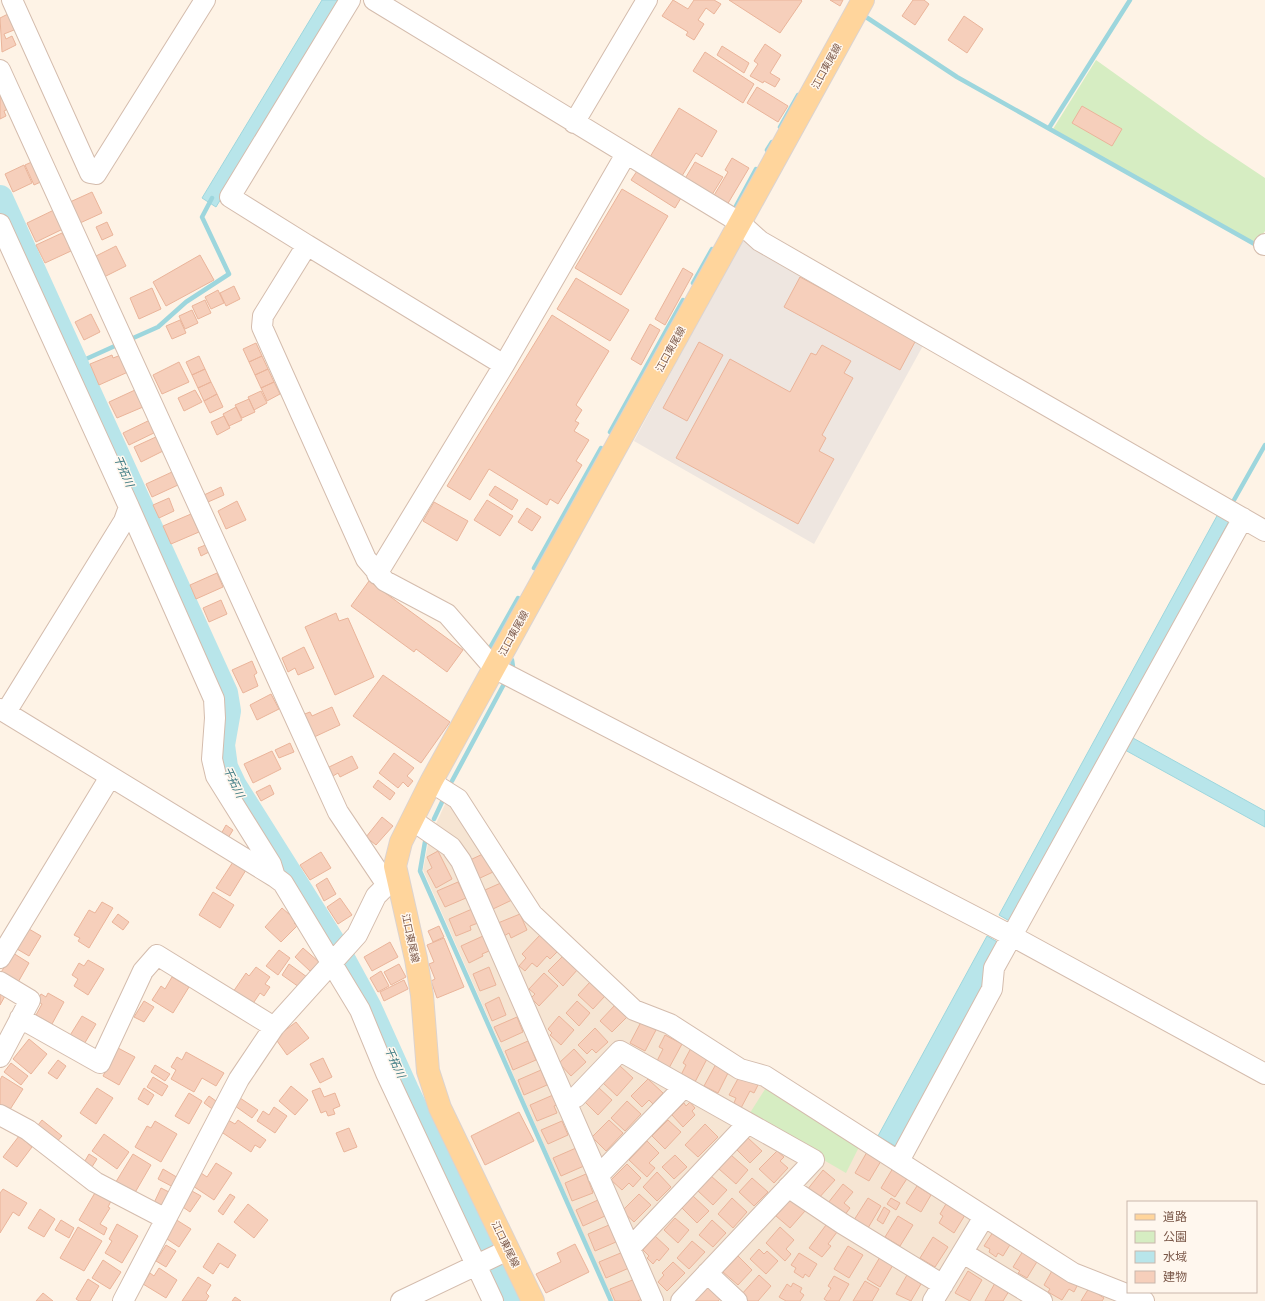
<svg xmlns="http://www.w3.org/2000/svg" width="1265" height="1301" font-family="'Archivo Narrow','Noto Sans JP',sans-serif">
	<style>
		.residential { fill: #f6e5d3 }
		.industrial { fill: #eee6e0 }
		.green { fill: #d6edc2 }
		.water { fill: #b8e5ea; stroke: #9dd6dd }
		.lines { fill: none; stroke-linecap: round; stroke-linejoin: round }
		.stream { stroke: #9dd6dd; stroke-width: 4.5 }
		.river { stroke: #b8e5ea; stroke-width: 26 }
		.building { fill: #f6cfbb; stroke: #eab49a }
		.minor-casing { stroke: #d4bcad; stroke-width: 22 }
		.major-casing { stroke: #dcd3cf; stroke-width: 24 }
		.minor { stroke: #fff; stroke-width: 20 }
		.major { stroke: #ffd59c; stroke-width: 22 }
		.labels { text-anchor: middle; stroke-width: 3; stroke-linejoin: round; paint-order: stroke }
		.street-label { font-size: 10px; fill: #7a5748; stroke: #fff7ee }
		.water-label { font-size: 11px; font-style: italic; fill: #3a7881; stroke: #fff7ee }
	</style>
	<rect width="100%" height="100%" fill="#fef3e6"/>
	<path class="residential" d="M452 789 533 906 637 1006 1076 1270 1155 1301H613L423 870 429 839Z"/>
	<path class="industrial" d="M744 237 925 342 814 544 634 441Z"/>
	<path class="green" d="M1096 60 1205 138 1265 178V231L1256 245 1053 129Z
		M769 1083 861 1143 846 1173 748 1116Z"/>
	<path class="water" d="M322 0H342L216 207 202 198Z
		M1218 514 1229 521 1013 923 999 915Z
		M1133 738 1265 811V827L1125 750Z
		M987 936 1001 944 982 991 897 1147 878 1136Z"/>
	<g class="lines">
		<path class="stream" d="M866 17 957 77 1258 246
			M780 127 798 95
			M1049 128 1130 0
			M767 150 772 142
			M736 206 756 169
			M693 283 712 249
			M131 339 158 327 186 302 229 274 202 217 212 198
			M75 364 117 345
			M610 432 683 300
			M1234 500 1265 445
			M534 568 601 448
			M491 646 518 598
			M512 660 513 667
			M452 781 504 684
			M434 819 442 802
			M425 842 420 871 611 1301"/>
		<path class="river" d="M0 198 225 693 228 711 222 745 225 767 234 786 338 951 369 1008 406 1090 507 1301"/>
	</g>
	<path class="building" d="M673 0 688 9 694 0H714L721 4 714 14 706 8 698 20 704 24 694 40 686 35 688 32 662 16Z
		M729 0H801L802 1 780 33Z
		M830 0H843L840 6Z
		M913 0H924L929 4 915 25 902 16Z
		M12 12 19 28 4 34 6 39 12 36 16 45 2 52 0 18Z
		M964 16 983 29 967 53 948 40Z
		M765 44 781 55 770 73 780 79 775 87 764 81 763 83 750 76 758 64 754 61Z
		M722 46 749 63 744 73 717 55Z
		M705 52 754 84 743 103 693 71Z
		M757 87 788 106 778 122 747 103Z
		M0 91 10 108 4 111 6 116 0 119Z
		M1082 106 1122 129 1112 146 1072 123Z
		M679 108 717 131 702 157 696 153 682 176 650 157Z
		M732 158 749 168 727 205 713 197 728 172 725 170Z
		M36 160 45 180 34 185 25 165Z
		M695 162 723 177 710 198 683 182Z
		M24 165 32 183 13 192 5 174Z
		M637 171 681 198 675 208 631 180Z
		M622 189 668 216 621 295 575 268Z
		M92 192 102 213 80 223 70 202Z
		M56 209 65 228 36 242 27 223Z
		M107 222 113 235 102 240 96 227Z
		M62 233 64 236 68 234 73 245 69 247 71 251 45 263 36 245Z
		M116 246 126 266 104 277 94 257Z
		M200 255 214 280 166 306 153 282Z
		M683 268 693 274 665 325 655 319Z
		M800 277 916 340 900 370 784 307Z
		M576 278 629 310 610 341 557 309Z
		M234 286 240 299 226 306 220 293Z
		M152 288 161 309 139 319 130 298Z
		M218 290 224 303 211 309 205 297Z
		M205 300 211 313 198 319 192 306Z
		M192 310 198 323 185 329 179 316Z
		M91 314 100 332 84 340 75 322Z
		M552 315 609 351 576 405 582 410 575 421 579 423 574 431 589 440 576 461 582 465 558 504 550 499 547 505 489 469 470 500 447 486Z
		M180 320 186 333 172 339 166 326Z
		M650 324 660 330 641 365 631 359Z
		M699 342 723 355 687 421 663 408Z
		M256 343 262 356 249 362 243 349Z
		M822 345 851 361 844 373 853 378 822 435 826 438 819 451 834 459 798 524 676 458 730 359 790 392 811 353 816 355Z
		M112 355 113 358 121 355 128 372 99 385 90 364Z
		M199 356 205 369 192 375 186 362Z
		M262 356 268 369 255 375 249 362Z
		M179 362 189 382 162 394 153 375Z
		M205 369 211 382 198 388 192 375Z
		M268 369 274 382 261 388 255 375Z
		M211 382 217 394 204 401 198 388Z
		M274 382 280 394 267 401 261 388Z
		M135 390 143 407 117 418 109 402Z
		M195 390 202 402 184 411 178 398Z
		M261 391 267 403 254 410 248 397Z
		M217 394 223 407 210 413 204 401Z
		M249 399 255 412 242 418 235 405Z
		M236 407 242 420 229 426 223 414Z
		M224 416 230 428 217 435 211 422Z
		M152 419 158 431 129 445 123 433Z
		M158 436 165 450 141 462 134 447Z
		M172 472 178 485 152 497 146 484Z
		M495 486 518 500 512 510 489 495Z
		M221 487 224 495 208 502 204 495Z
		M169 498 174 511 159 518 153 505Z
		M487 500 513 516 500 536 474 520Z
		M237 501 246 520 226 529 218 511Z
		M434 502 468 521 457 541 423 521Z
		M527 508 541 517 532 531 518 522Z
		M191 514 199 532 171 544 163 526Z
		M208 544 211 551 201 556 198 548Z
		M217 573 223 587 196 599 190 585Z
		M369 581 463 650 447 672 416 649 414 652 351 606Z
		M221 600 227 614 209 622 203 608Z
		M336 613 339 621 348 618 374 677 335 695 305 627Z
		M304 647 314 668 298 675 295 668 288 672 282 658Z
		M252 661 257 673 254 675 258 686 243 693 232 670Z
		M383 675 450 722 421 763 353 716Z
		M271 694 279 709 257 720 250 705Z
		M332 707 340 725 312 738 302 715 310 712 312 716Z
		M290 743 294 752 279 758 275 750Z
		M272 751 281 769 253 783 244 764Z
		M394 753 414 768 407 776 413 781 408 787 403 782 398 788 379 773Z
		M352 756 358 768 340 777 338 773 333 776 329 767Z
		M378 780 395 793 390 800 373 787Z
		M270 785 274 794 261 801 256 792Z
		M382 817 393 826 376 845 366 837Z
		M226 825 233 830 228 838 221 834Z
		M438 851 452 879 436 888 427 871 432 868 427 857Z
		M321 852 331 868 310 880 300 865Z
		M485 853 493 872 478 879 470 860Z
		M233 862 246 870 230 896 216 888Z
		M327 878 336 894 324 901 316 885Z
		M458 882 466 898 445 907 437 891Z
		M503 882 512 900 493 909 485 890Z
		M213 892 234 905 220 928 199 915Z
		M340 898 352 915 338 924 327 907Z
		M102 902 113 908 89 948 78 941 80 938 74 935 89 910 95 913Z
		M282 908 297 921 294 923 297 926 281 942 265 927Z
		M472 909 478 923 470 926 471 930 456 936 449 919Z
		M118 914 129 922 123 930 112 922Z
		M520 914 527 930 511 938 509 933 504 936 498 923Z
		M439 926 444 937 433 942 428 931Z
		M29 929 41 936 29 956 17 949Z
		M540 935 557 952 550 959 547 956 537 967 532 963 525 971 519 966 526 958 522 954Z
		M483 936 489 951 482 954 483 956 469 963 461 946Z
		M444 938 464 987 437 998 431 981 435 979 429 964 434 962 427 945Z
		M390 942 398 957 372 971 364 957Z
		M303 948 319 962 310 971 295 957Z
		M279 950 290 958 278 975 266 966Z
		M13 953 29 963 17 984 0 974Z
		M564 955 578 969 563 986 548 971Z
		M88 960 104 969 88 995 74 986 78 979 72 975 79 963 84 966Z
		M289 964 307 977 299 987 282 975Z
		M399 964 406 977 391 985 384 972Z
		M256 967 270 977 265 984 270 987 264 996 260 993 252 1005 233 992 246 973 249 976Z
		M489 967 496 985 480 991 473 974Z
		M381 971 389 986 378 992 370 978Z
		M544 973 558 986 539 1006 531 998 535 994 529 989Z
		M172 977 189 987 173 1013 152 1000 161 986 165 989Z
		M404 980 408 989 384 1001 380 992Z
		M590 982 605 996 593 1009 578 995Z
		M0 993 5 996 0 1005Z
		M48 993 64 1002 52 1024 36 1015 42 1004 37 1001 41 994 46 997Z
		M499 997 506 1015 492 1021 485 1004Z
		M144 1001 154 1007 144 1022 134 1017Z
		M577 1001 590 1013 579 1026 566 1013Z
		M615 1005 627 1017 612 1032 600 1021Z
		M82 1016 96 1024 83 1046 69 1037Z
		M559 1016 574 1030 561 1045 550 1035 552 1033 548 1029Z
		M517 1017 523 1032 501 1042 494 1027Z
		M296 1022 309 1038 287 1055 275 1038Z
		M641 1022 656 1030 645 1051 630 1043Z
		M595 1028 608 1042 596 1053 592 1049 587 1054 578 1045Z
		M665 1035 682 1044 669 1068 657 1061 663 1049 659 1047Z
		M29 1039 47 1054 31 1074 13 1059Z
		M528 1041 536 1060 513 1070 505 1051Z
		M118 1048 135 1057 119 1085 103 1076Z
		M691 1048 708 1057 695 1082 681 1075 686 1065 683 1063Z
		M574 1049 586 1062 571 1076 559 1063Z
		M186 1052 224 1073 216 1086 202 1078 194 1092 171 1079 176 1070 171 1067 177 1057 182 1060Z
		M323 1058 332 1077 320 1083 310 1064Z
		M58 1060 66 1066 57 1079 48 1073Z
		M11 1063 28 1076 21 1085 4 1072Z
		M716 1064 729 1071 718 1093 704 1086Z
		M155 1065 170 1074 165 1081 151 1072Z
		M620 1066 633 1078 617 1096 603 1083Z
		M541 1070 547 1085 524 1095 518 1080Z
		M740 1075 758 1085 754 1093 750 1091 741 1108 734 1103 736 1098 729 1095Z
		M2 1076 23 1089 9 1111 0 1108V1080Z
		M153 1077 168 1086 162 1096 147 1087Z
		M648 1079 663 1093 653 1104 649 1100 642 1107 631 1096Z
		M291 1086 308 1100 295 1115 279 1101Z
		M97 1088 113 1098 96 1124 80 1113Z
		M144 1088 154 1095 148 1105 138 1099Z
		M320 1088 324 1097 335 1093 340 1106 333 1109 335 1114 328 1116 326 1111 321 1113 312 1091Z
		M599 1088 612 1100 598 1115 585 1102Z
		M189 1093 202 1101 189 1124 175 1116Z
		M553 1095 557 1105 554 1106 557 1113 537 1121 530 1105Z
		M209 1096 220 1104 215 1111 204 1103Z
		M240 1098 258 1110 252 1118 235 1106Z
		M627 1101 641 1114 625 1131 611 1118Z
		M690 1102 695 1108 692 1111 695 1115 683 1127 672 1115 684 1103 686 1106Z
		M274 1107 287 1116 275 1133 257 1121 263 1111 269 1115Z
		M519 1112 534 1141 485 1165 471 1136Z
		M42 1120 62 1136 55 1144 35 1129Z
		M228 1120 235 1124 238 1120 266 1140 260 1148 255 1145 251 1152 220 1131Z
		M609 1120 623 1133 606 1151 592 1137Z
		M668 1120 681 1132 665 1149 652 1136Z
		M155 1121 177 1134 161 1162 135 1147 147 1126 151 1128Z
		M562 1121 568 1135 548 1144 541 1130Z
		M705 1124 718 1137 698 1157 685 1145Z
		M349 1128 357 1147 344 1152 336 1133Z
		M104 1134 129 1152 117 1169 92 1151Z
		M19 1136 32 1147 17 1167 3 1157Z
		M748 1138 762 1151 750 1163 737 1150Z
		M647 1141 659 1153 649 1163 655 1168 647 1177 629 1160Z
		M576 1148 584 1166 561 1176 553 1158Z
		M777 1151 784 1157 780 1161 788 1168 774 1183 759 1169Z
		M867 1152 881 1161 869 1181 855 1173Z
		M89 1154 97 1159 90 1170 82 1166Z
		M133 1154 151 1165 133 1196 114 1185Z
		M675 1155 687 1167 674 1179 662 1167Z
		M731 1155 748 1170 736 1184 719 1169Z
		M216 1163 232 1173 214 1200 193 1186 201 1173 207 1177Z
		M627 1164 641 1178 633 1187 629 1183 622 1190 611 1180Z
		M893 1168 908 1177 895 1197 881 1188Z
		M163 1169 180 1179 175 1188 158 1179Z
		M823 1170 835 1180 818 1199 807 1190Z
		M657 1172 671 1187 657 1201 643 1187Z
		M586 1174 593 1193 572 1201 565 1183Z
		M711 1176 727 1190 713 1205 698 1191Z
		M752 1178 768 1192 754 1206 739 1192Z
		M843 1184 853 1192 844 1203 850 1208 844 1216 828 1203Z
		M917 1186 931 1195 921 1212 906 1203Z
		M161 1188 171 1193 163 1210 153 1205Z
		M3 1189 27 1203 19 1216 13 1212 0 1233V1193Z
		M190 1190 201 1196 190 1212 180 1205Z
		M96 1191 111 1201 108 1207 110 1208 100 1224 107 1228 104 1235 79 1220Z
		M230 1194 235 1197 223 1215 218 1211Z
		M639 1194 651 1205 634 1222 622 1211Z
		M693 1196 709 1211 697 1223 682 1208Z
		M732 1198 747 1212 733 1228 718 1214Z
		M868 1198 881 1206 868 1228 854 1220Z
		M891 1198 900 1203 896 1210 887 1204Z
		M791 1199 805 1211 790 1228 776 1216Z
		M598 1200 605 1216 583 1226 576 1210Z
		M248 1204 268 1220 254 1238 234 1222Z
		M946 1204 965 1215 954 1233 939 1223 943 1216 940 1214Z
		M884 1207 890 1211 883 1224 877 1220Z
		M40 1209 55 1219 44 1237 28 1228Z
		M898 1216 913 1225 900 1246 885 1237Z
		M675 1218 689 1230 678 1243 664 1230Z
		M175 1219 191 1229 179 1247 164 1237Z
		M61 1220 74 1228 69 1238 55 1230Z
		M712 1220 726 1233 713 1247 699 1235Z
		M117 1224 138 1236 122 1263 105 1253 112 1241 109 1239Z
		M609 1225 616 1242 595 1251 588 1234Z
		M826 1225 837 1232 828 1244 831 1246 822 1257 809 1248Z
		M78 1227 102 1241 84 1271 60 1258Z
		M780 1227 794 1240 786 1249 791 1254 785 1261 766 1243Z
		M993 1232 1011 1243 1003 1256 998 1253 996 1257 989 1252 990 1249 984 1246Z
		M655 1236 669 1249 659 1261 657 1259 653 1264 647 1258 649 1256 643 1250Z
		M933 1237 948 1247 935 1267 920 1258Z
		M692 1241 705 1252 689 1269 677 1258Z
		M218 1243 236 1255 228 1268 220 1263 213 1274 203 1267Z
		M575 1244 589 1272 546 1293 536 1274 561 1262 557 1253Z
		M166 1245 176 1251 166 1267 156 1261Z
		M848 1246 863 1255 849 1278 834 1269Z
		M759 1249 764 1254 767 1251 778 1261 766 1274 750 1259Z
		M1023 1251 1038 1260 1027 1278 1018 1273 1020 1271 1013 1267Z
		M623 1252 629 1268 606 1278 599 1262Z
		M799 1253 817 1264 809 1277 805 1274 803 1278 794 1272 796 1268 791 1265Z
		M738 1256 752 1270 738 1285 723 1272Z
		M880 1257 893 1265 880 1287 867 1279Z
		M103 1260 121 1272 110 1289 92 1278Z
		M673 1262 685 1273 667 1291 658 1282 664 1275 662 1273Z
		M159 1268 177 1280 166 1298 143 1284 150 1273 154 1276Z
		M1053 1269 1078 1284 1074 1292 1069 1289 1062 1300 1048 1292 1050 1289 1044 1285Z
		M968 1271 982 1280 970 1301 955 1293Z
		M759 1275 771 1286 758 1301H748L741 1295Z
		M907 1275 921 1284 911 1301 896 1294Z
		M834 1276 849 1284 839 1301H827L824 1299 831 1288 828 1286Z
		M198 1277 211 1285 206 1293 209 1296 206 1301H182Z
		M88 1279 99 1286 90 1301H79L76 1299Z
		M635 1279 643 1299 637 1301H615L610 1289Z
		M865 1281 879 1289 872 1301H853Z
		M793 1283 802 1288 800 1292 804 1295 800 1301H786L779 1297 787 1284 791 1287Z
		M995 1283 1009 1291 1003 1301H985Z
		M709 1286 722 1297 718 1301H695Z
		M1089 1288 1104 1298 1102 1301H1081Z
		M43 1293 53 1301H36Z
		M235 1297 241 1301H232Z"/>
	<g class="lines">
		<defs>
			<path id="minor" d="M12 0 90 173 96 174 205 0
				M350 0 230 197 307 245 263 316 262 327 366 559 385 581 447 614 494 668 1012 936 1265 1074
				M374 0 739 222 760 241 1265 531
				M0 70 338 812 387 885
				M574 123 647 0
				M0 224 129 507 124 521 6 712
				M307 245 504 365
				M1264 245 1265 244
				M129 507 214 699 215 718 212 759 216 776 271 864 275 877
				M377 574 504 365 626 154
				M0 709 275 877 283 883 360 1010 386 1073 493 1301
				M431 782 458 799 532 914 634 1010 670 1024 740 1069 765 1076 1073 1273 1144 1301
				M412 820 451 847 461 861 653 1301
				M0 958 110 777
				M0 982 30 1000 0 1057
				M20 1018 100 1063 143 971 157 955 274 1027
				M566 1102 576 1097 620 1051 814 1160 681 1301
				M0 1115 28 1130 95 1182 166 1219
				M899 1161 992 989 994 968 1243 518
				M598 1176 684 1087
				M788 1187 843 1224 943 1285
				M630 1248 748 1123
				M963 1253 1042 1301
				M707 1273 737 1301
				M123 1301 239 1079 274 1027 357 935 376 896 387 885 397 881
				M401 1301 508 1250
				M933 1301 984 1217"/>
			<path id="major" d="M533 1301 440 1108 428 1071 422 995 416 959 395 866 401 842 431 782 863 0"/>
		</defs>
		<use href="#minor" class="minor-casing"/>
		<use href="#major" class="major-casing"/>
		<use href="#minor" class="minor"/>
		<use href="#major" class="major"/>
	</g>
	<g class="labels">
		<g class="street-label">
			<text transform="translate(826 66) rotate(-61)" y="4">江口東尾線</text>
			<text transform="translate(670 349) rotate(-61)" y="4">江口東尾線</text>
			<text transform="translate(513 633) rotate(-61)" y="4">江口東尾線</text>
			<text transform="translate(411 938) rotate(78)" y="4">江口東尾線</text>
			<text transform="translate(506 1244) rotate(64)" y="4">江口東尾線</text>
		</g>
		<g class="water-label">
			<text transform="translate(124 471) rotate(66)" y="4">干拓川</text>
			<text transform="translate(234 782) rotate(64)" y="4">干拓川</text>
			<text transform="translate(395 1062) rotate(65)" y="4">干拓川</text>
		</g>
	</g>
	<rect x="1127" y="1201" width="130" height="92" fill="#fff7ee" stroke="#cab7ac"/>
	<rect x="1135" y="1214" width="20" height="6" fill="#ffd59c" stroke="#cab7ac"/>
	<text x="1163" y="1221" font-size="12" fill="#7a5748">道路</text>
	<rect x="1135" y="1231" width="20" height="12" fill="#d6edc2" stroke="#cab7ac"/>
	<text x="1163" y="1241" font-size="12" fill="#7a5748">公園</text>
	<rect x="1135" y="1251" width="20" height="12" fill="#b8e5ea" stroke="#cab7ac"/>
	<text x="1163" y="1261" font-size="12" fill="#7a5748">水域</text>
	<rect x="1135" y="1271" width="20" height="12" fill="#f6cfbb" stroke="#cab7ac"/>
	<text x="1163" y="1281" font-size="12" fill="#7a5748">建物</text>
</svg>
